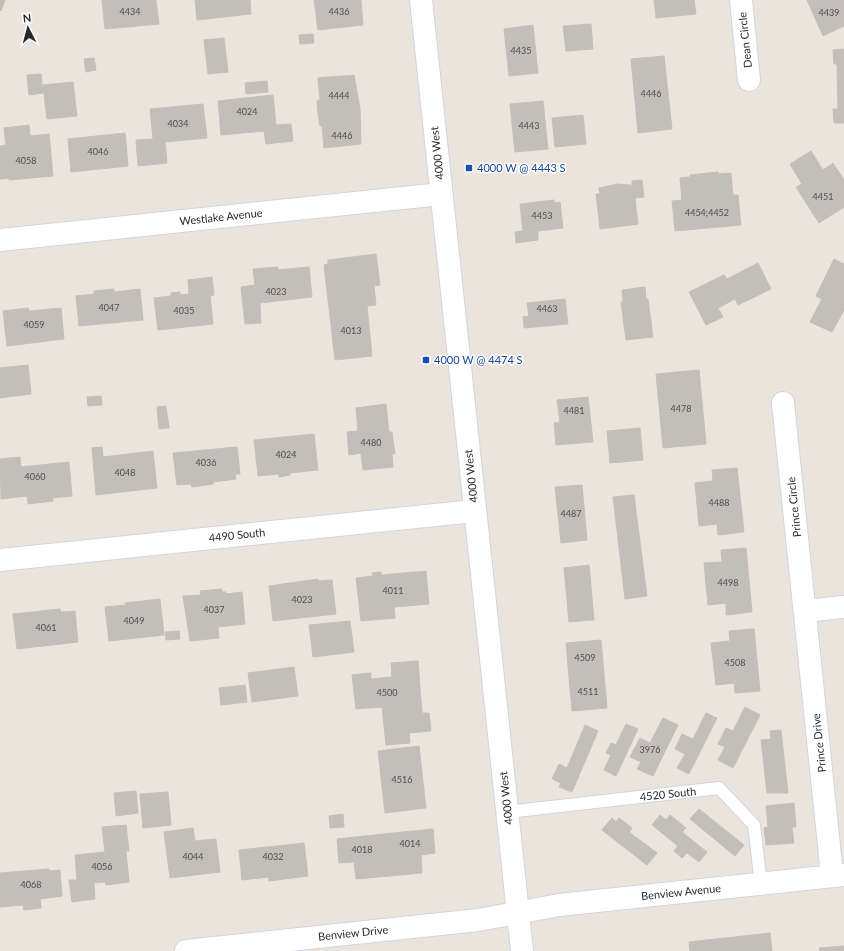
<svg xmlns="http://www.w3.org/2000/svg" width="844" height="951" font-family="Lato,sans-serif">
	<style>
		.building { fill: #c2beb9; stroke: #c5c0b6 }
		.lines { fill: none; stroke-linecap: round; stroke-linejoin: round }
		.service-casing { stroke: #d1d4e0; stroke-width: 14 }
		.minor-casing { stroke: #d1d4e0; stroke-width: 24 }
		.tertiary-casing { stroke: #d1d4e0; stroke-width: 24 }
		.service { stroke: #fff; stroke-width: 12 }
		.minor { stroke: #fff; stroke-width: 22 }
		.tertiary { stroke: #fff; stroke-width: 22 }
		.transit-dot { fill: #1a4fb4; stroke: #fff; stroke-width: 1.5 }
		.labels { text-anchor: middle; stroke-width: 3; stroke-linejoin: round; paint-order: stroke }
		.number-label { font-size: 9px; fill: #4f4e4d }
		.street-label { font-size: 11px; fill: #292929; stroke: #fff }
		.transit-label { font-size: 11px; fill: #164399; stroke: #fff; text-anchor: start }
	</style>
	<rect width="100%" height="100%" fill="#eae4dc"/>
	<path class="building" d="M0 0H5L1 11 0 10Z
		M102 0H156L159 24 105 29Z
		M195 0H250L251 14 197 20Z
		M314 0H361L363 25 318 30Z
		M654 0H694L696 14 656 18Z
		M807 0H844V26L823 36Z
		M591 24 593 49 566 51 563 26Z
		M533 25 538 73 509 76 504 29Z
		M313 34 314 43 300 44 299 35Z
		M224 38 228 72 208 74 204 40Z
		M844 49V123H834L833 109H838L837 64H834L833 50Z
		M664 56 672 129 638 133 631 59Z
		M94 58 96 70 86 72 84 59Z
		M41 74 43 93 29 95 27 75Z
		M354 75 360 109 318 113 317 101 320 100 318 78Z
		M267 81 268 92 246 94 245 83Z
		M73 82 77 116 47 119 43 85Z
		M273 95 276 125 291 124 293 141 266 144 264 131 221 135 218 101Z
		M543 101 548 149 515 152 510 104Z
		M203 104 207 138 165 142 167 163 138 166 136 140 153 139 150 109Z
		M360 109 361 144 324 148 322 126H320L318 113Z
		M583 115 586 144 555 147 552 118Z
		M29 125 30 136 49 134 53 176 9 180V178L0 179V146L6 145 4 128Z
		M125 133 128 166 71 172 68 139Z
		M811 151 823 170 833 163 844 180V207L819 223 796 187 802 184 790 164Z
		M718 172V174L731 173 733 195H738L741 225 675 231 672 201 682 200 680 178 690 177V175Z
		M642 180 644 197 635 198 638 224 600 229 596 194H600L599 188 617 184 629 185H632V181Z
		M554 200V203L560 202 563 228 538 231V240L516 243 515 232 523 231 520 204Z
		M376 254 380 285 374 286 376 305 367 306 372 356 335 360 324 265 328 264V260Z
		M834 259 844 264V310L832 332 810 322 822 299 816 296Z
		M758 263 771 289 738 305 735 299 718 308 723 317 706 325 689 292 724 275 727 279Z
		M278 267V270L309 267 312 297 260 303 261 323 245 324 241 287 255 285 253 269Z
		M212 277 214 295 210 296 213 324 158 330 154 298 171 296V293L180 292V295L189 294 188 280Z
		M645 287 646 299H648L653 337 626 340 621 302H623L622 290Z
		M114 289V292L140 289 143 320 79 326 76 296 94 294V291Z
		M565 299 568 324 524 328 523 317 529 316 527 303Z
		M28 308 29 311 61 308 64 339 7 346 3 311Z
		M28 365 31 394 0 398V368Z
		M699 370 706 444 663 448 656 374Z
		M101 396 102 405 88 406 87 397Z
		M588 397 593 442 556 445 554 423 560 422 557 400Z
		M386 404 389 432H392L395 454H392L393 467 363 470 361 453 349 455 347 432 358 431 356 408Z
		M166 406 169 428 159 429 157 407Z
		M640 428 643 460 610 463 607 431Z
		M314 434 318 470 290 473V475L279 477V474L258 476 254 440Z
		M102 447 103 457 153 451 157 488 96 495 92 448Z
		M237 447 240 474H235L236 479 213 482V484L192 487 191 484 177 485 173 453Z
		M20 457 21 467 69 462 72 496 52 498 53 501 28 504 27 496 1 499 0 459Z
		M737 468 744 532 718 535 717 524 699 526 695 483 713 481 712 470Z
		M582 485 587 540 561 543 555 487Z
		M634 495 647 596 625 599 613 497Z
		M746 548 752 612 726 615V603L708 605 704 563 722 562 721 550Z
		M589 565 594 620 569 622 564 568Z
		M426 571 429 604 394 607 395 618 361 621 356 578 373 576 372 573 381 572V575Z
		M318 579V581L332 580 336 614 273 621 269 586Z
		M222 589V592H226V594L242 592 245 624 218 627 219 638 190 641 183 596 201 595 200 591Z
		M160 599 164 635 109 641 105 607 126 605 125 603Z
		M60 609 61 612 75 611 78 642 17 649 13 614Z
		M350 621 354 652 313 657 309 625Z
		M754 629 760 691 735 693 734 683 716 685 711 643 730 641 729 631Z
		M179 631 180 639 166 640 165 632Z
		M601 640 604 674 569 677 566 643Z
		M418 661 422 713H429L431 731 409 733 410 743 386 745 382 707 356 709 352 675 371 673V679L392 677 391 663Z
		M294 667 298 696 252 702 248 673Z
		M604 674 607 708 572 711 569 677Z
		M245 685 247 702 221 705 219 688Z
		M745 707 760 715 733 768 718 760 725 747 718 744 726 728 733 731Z
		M706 713 717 718 689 774 677 768 685 754 675 749 682 734 693 739Z
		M663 718 678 725 653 776 637 769 641 762 630 757 640 738 650 743Z
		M626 724 638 729 616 776 604 770 611 755 606 753 611 743 616 745Z
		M585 725 598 731 572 792 559 787 561 783 552 779 559 764 567 768Z
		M781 730 788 793H767L761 740 771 739 770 731Z
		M419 746 426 808 385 813 378 751Z
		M136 791 138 813 116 816 114 793Z
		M168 792 171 825 143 828 140 794Z
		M794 803 796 827H792L794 843 766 845 764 828 768 827 766 806Z
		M699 809 744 845 735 856 690 819Z
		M343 814 344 827 330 828 329 816Z
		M660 815 666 820 670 815 686 828 682 832 707 852 699 862 687 853 682 858 674 851 678 846 652 825Z
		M612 818 616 822 619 818 632 828 629 832 657 853 647 865 602 830Z
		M126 825 129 851H126L129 882 106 885 105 882 94 883 95 899 72 902 69 880H77L75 855 105 852 102 827Z
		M193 828 195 841 216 839 220 872 170 878 164 832Z
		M433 829 435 853 421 855 422 873 389 876 384 834Z
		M384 834 389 876 356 879 354 862 339 863 337 839Z
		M304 843 308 876 269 881V877L242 880 239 850Z
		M49 869V871L60 870 62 896 40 899 41 908 24 910 23 905 0 907V873Z
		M770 933 772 951H690L689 942Z
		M844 946V951H820L819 948Z"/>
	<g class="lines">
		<defs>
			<path id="service" d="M507 812 719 788 754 825 761 884"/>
			<path id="minor" d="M741 0 749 80
				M0 240 441 194
				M783 403 832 875
				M0 560 474 511
				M805 611 844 607
				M186 951 478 920 559 905 844 875"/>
			<path id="tertiary" d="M421 0 522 951"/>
		</defs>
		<use href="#service" class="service-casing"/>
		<use href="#minor" class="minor-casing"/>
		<use href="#tertiary" class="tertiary-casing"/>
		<use href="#service" class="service"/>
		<use href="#minor" class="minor"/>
		<use href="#tertiary" class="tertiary"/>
	</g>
	<g class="transit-dot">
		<rect x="465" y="164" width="8" height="8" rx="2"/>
		<rect x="422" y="356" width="8" height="8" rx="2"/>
	</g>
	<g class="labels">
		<g class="number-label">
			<text x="130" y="15">4434</text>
			<text x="339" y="15">4436</text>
			<text x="829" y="16">4439</text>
			<text x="521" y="54">4435</text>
			<text x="651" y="97">4446</text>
			<text x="339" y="99">4444</text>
			<text x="247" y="115">4024</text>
			<text x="178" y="127">4034</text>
			<text x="529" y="129">4443</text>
			<text x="342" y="139">4446</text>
			<text x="98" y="155">4046</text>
			<text x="26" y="164">4058</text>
			<text x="823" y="200">4451</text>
			<text x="707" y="216">4454;4452</text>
			<text x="542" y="219">4453</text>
			<text x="276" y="295">4023</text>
			<text x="109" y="311">4047</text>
			<text x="547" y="312">4463</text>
			<text x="184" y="314">4035</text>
			<text x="34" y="328">4059</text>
			<text x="351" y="334">4013</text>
			<text x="681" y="412">4478</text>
			<text x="574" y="414">4481</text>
			<text x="371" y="446">4480</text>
			<text x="286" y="458">4024</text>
			<text x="206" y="466">4036</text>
			<text x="125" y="476">4048</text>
			<text x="35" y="480">4060</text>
			<text x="719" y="506">4488</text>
			<text x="571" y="517">4487</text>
			<text x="728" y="586">4498</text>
			<text x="393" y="594">4011</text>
			<text x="302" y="603">4023</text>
			<text x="214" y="613">4037</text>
			<text x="134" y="624">4049</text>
			<text x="46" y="631">4061</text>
			<text x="585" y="661">4509</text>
			<text x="735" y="666">4508</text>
			<text x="588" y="695">4511</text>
			<text x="387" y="696">4500</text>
			<text x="650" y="753">3976</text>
			<text x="402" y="783">4516</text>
			<text x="410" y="847">4014</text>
			<text x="362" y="853">4018</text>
			<text x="193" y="860">4044</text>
			<text x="273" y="860">4032</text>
			<text x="102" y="870">4056</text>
			<text x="31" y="888">4068</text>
		</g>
		<g class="street-label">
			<text transform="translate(745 40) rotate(-96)" y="4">Dean Circle</text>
			<text transform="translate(437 153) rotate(-96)" y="4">4000 West</text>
			<text transform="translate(221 217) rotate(-6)" y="4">Westlake Avenue</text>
			<text transform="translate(471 476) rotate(-96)" y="4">4000 West</text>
			<text transform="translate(794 507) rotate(-96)" y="4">Prince Circle</text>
			<text transform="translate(237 535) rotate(-6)" y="4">4490 South</text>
			<text transform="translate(819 743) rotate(-96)" y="4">Prince Drive</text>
			<text transform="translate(668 794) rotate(-6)" y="4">4520 South</text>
			<text transform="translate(506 798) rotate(-96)" y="4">4000 West</text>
			<text transform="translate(681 892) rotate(-6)" y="4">Benview Avenue</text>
			<text transform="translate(353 933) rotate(-6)" y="4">Benview Drive</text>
		</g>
		<g class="transit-label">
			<text x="477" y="172">4000 W @ 4443 S</text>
			<text x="434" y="364">4000 W @ 4474 S</text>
		</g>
	</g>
	<g transform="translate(28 28) rotate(354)" stroke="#ffffff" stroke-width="3" paint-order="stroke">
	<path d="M0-3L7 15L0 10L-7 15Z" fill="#292929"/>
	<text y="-6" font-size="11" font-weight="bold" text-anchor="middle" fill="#292929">N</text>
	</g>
</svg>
